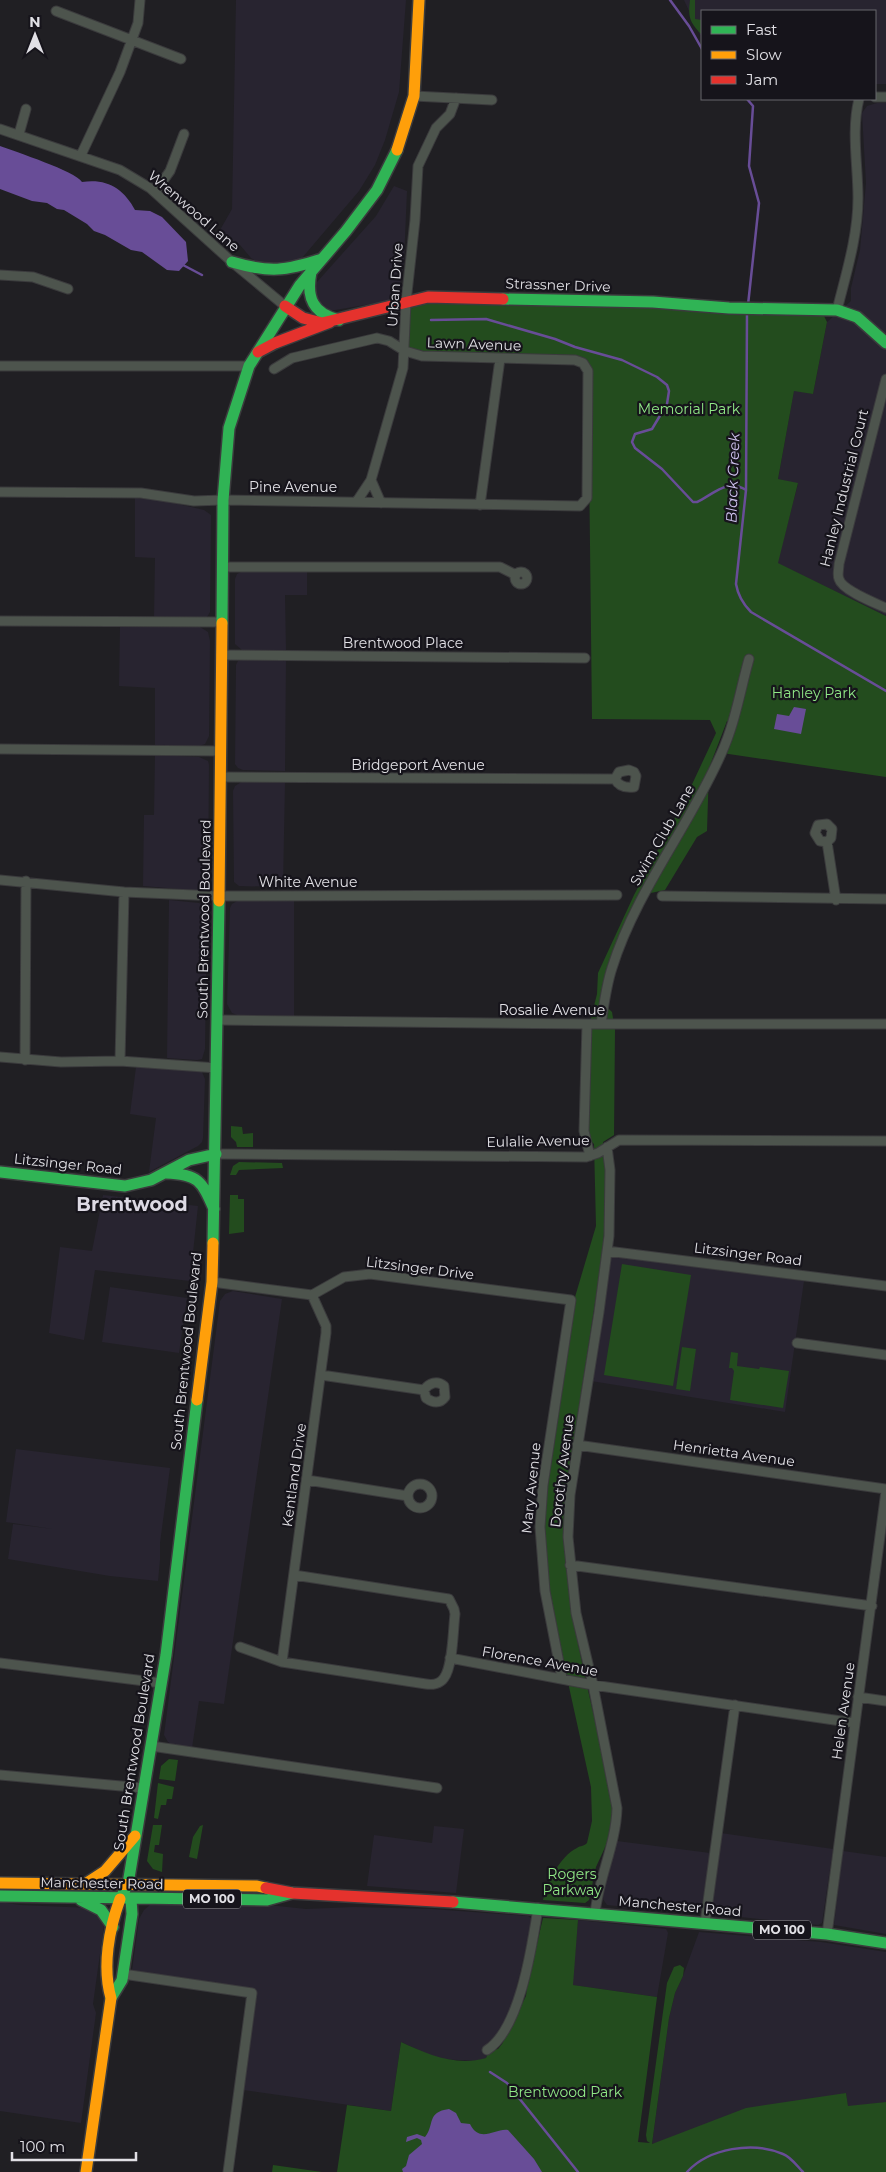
<svg xmlns="http://www.w3.org/2000/svg" width="886" height="2172" font-family="Montserrat,sans-serif">
	<style>
		.built { fill: #282430 }
		.green { fill: #234c1e }
		.water { fill: #684d97 }
		.lines { fill: none; stroke-linecap: round; stroke-linejoin: round }
		.stream { stroke: #684d97; stroke-width: 2.5 }
		.street-casing { stroke: #3b3b3d; stroke-width: 11 }
		.fast-casing { stroke: #3b3b3d; stroke-width: 14 }
		.slow-casing { stroke: #3b3b3d; stroke-width: 14 }
		.jam-casing { stroke: #3b3b3d; stroke-width: 14 }
		.street { stroke: #4d544d; stroke-width: 9 }
		.fast { stroke: #30b455; stroke-width: 11 }
		.slow { stroke: #ff9f0a; stroke-width: 11 }
		.jam { stroke: #e5322d; stroke-width: 11 }
		.labels { text-anchor: middle; stroke-width: 4.5; stroke-linejoin: round; paint-order: stroke }
		.shield { fill: #16141b; stroke: #a4a3a8; stroke-width: 1 }
		.shield-label { font-size: 12px; font-weight: bold; fill: #e1e0e5 }
		.street-label { font-size: 14px; fill: #e1e0e5; stroke: #16141b }
		.park-label { font-size: 14px; fill: #91e987; stroke: #16141b }
		.water-label { font-size: 15px; font-style: italic; fill: #cfc2ef; stroke: #16141b }
		.district-label { font-size: 19px; font-weight: bold; fill: #dddae4; stroke: #16141b }
	</style>
	<rect width="100%" height="100%" fill="#201f23"/>
	<path class="built" d="M236 0H406L399 92 385 140 375 165 359 191 302 258 293 264H260L251 258 240 245 220 243V230L232 209Z
		M684 0H886V84H875V11H702V35H700Z
		M877 103H886V616L777 563 798 484 778 479 794 390 813 394 827 322 851 301V288L860 250 866 183 862 113 867 106Z
		M394 186 407 191 404 261 398 296 389 301 329 311 321 306 316 291 317 282 376 216Z
		M135 498 161 500 204 510 211 515 210 612 207 617 154 618 155 558 135 557Z
		M243 571H307V595H285L286 650H242L235 644V579L237 574Z
		M120 626 200 627 208 632 210 641 209 736 205 744 199 746H155V688L119 686Z
		M242 660H286L285 771 243 770 238 768 235 764 236 665 238 661Z
		M155 755 199 757 208 761 209 765 208 886 203 891 143 886 144 815H154Z
		M243 781 285 782 283 887 239 886 234 882 233 791 235 786Z
		M294 898V1016L237 1015 232 1013 227 1004 230 908 232 904 241 899Z
		M169 900 199 903 206 907 207 912 205 1049 202 1059 197 1060 167 1058Z
		M136 1067 196 1070 202 1072 205 1079 203 1138 202 1142 198 1146 149 1172 156 1118 130 1114Z
		M103 1195 198 1206 190 1281 95 1270 84 1340 49 1333 60 1247 92 1251Z
		M613 1255 804 1281 785 1412 591 1381 610 1261Z
		M110 1287 187 1298 179 1353 102 1342Z
		M233 1291 282 1299 224 1704 199 1701 192 1748 171 1744 168 1742 164 1735 220 1301 225 1294Z
		M16 1449 170 1468 160 1543V1560L158 1581 110 1576 8 1559 13 1524 53 1529 6 1522Z
		M434 1826 464 1829 456 1893 367 1886 374 1835 432 1843Z
		M721 1833 833 1849 822 1923 818 1925 712 1914 710 1910Z
		M617 1841 710 1853 701 1911 697 1914 607 1905 603 1899 605 1886Z
		M843 1851 886 1857V1934L834 1925Z
		M0 1902 20 1905 90 1908 104 1925 93 2004 96 2013 81 2123 0 2111Z
		M151 1904H259L306 1909 354 1907 432 1909 528 1916 531 1918 532 1922 512 2007 486 2058 477 2061 438 2059 401 2042 391 2111 243 2090 257 1995 255 1991 135 1972 132 1970 139 1919 144 1910Z
		M578 1920 666 1929 668 1933 657 1997 572 1985Z
		M699 1932 821 1942 886 1952V2102L848 2107 846 2093 652 2144 669 2018 675 1993 683 1976Z"/>
	<path class="green" d="M690 0H695V19L702 20V35C689 22 688 17 690 0Z
		M428 297 824 316 827 322 813 394 794 391 778 479 798 483 778 563 886 616V777L722 753 733 721H727L709 768 707 831 697 837 665 890 646 894 615 966 607 1007 612 1012 615 1030 614 1135 603 1142 607 1178 603 1250 565 1500C560 1602 593 1700 612 1798V1819L607 1843 596 1867 589 1900 585 1903 543 1900C548 1882 559 1857 577 1848 581 1845 583 1847 587 1843L592 1821 591 1787 549 1596 543 1536 544 1504 575 1297 596 1226 594 1144 589 1139 587 1132 591 1018 597 994 598 973 634 895 688 793 716 733 710 720 592 719 588 371 586 365 405 351 406 302Z
		M231 1126 242 1127 243 1134 253 1133V1147H237L236 1142 231 1137Z
		M239 1162 282 1163 283 1168 239 1170 236 1175H230L233 1166Z
		M230 1195H238V1199H244V1232L229 1234Z
		M622 1264 691 1275 673 1386 604 1375Z
		M682 1347 696 1349 690 1391 676 1389Z
		M731 1352 738 1353 737 1366 759 1369 760 1367 789 1371 783 1408 730 1400 734 1371 732 1368H729Z
		M169 1759 178 1760 175 1781 159 1779 161 1766Z
		M158 1783 174 1787 172 1799H167L166 1805H161L158 1819 154 1818Z
		M153 1825H162L159 1845H155L154 1852 163 1854 162 1872 153 1869 147 1861Z
		M203 1825 197 1859 189 1857 193 1837 200 1826Z
		M543 1918 578 1920 573 1985 657 1997 638 2142 650 2143 647 2141 646 2135 667 1983 674 1967 680 1965 684 1968 683 1976 675 1993 669 2018 652 2144 746 2108 846 2093 848 2106 886 2102V2172H337L347 2105 391 2111 401 2042C427 2054 456 2067 486 2058L489 2051 498 2049 502 2044 526 1996 527 1987Z
		M273 2165 322 2172H272Z"/>
	<path class="water" d="M0 146C16 152 75 171 82 182 107 178 124 189 135 210L150 211 162 217 186 242 188 261 179 271 167 270 142 252 131 250 105 235 94 231 87 224 64 210 57 209 47 203 32 201 0 189Z
		M794 707 806 709 801 734 774 729 777 714 789 716Z
		M449 2109 456 2113 461 2123 470 2124C480 2144 495 2128 508 2130L534 2159 542 2172H403L402 2169 406 2166 409 2155 422 2144 421 2140 417 2138 406 2142 407 2137 417 2134 425 2137C435 2125 426 2112 449 2109Z"/>
	<g class="lines">
		<path class="stream" d="M670 0 689 26 702 49
			M747 99 753 106 749 166 759 203 748 305
			M183 265 202 275
			M747 313 746 490 736 584C738 596 743 604 751 612L886 691
			M431 320 486 319 555 339 575 347 622 360 657 377 667 385 669 391 667 404 652 429 635 434 632 442 635 448 662 469 693 502H697C714 494 727 478 746 490
			M490 2072 507 2083 578 2172
			M687 2172C709 2148 753 2141 783 2154 791 2157 797 2166 803 2172"/>
		<defs>
			<path id="street" d="M56 11 181 59
				M414 96 492 100
				M875 97H886
				M0 129 120 170 150 188 232 262 285 306
				M19 134 26 109
				M81 155 120 72 138 23 140 0
				M155 192 170 171 184 134
				M0 275 33 277 68 289
				M837 310C846 274 858 236 858 198 858 165 851 131 859 99
				M0 366H249
				M886 379 839 564C839 569 837 575 839 579 842 590 875 603 886 608
				M371 480 381 503
				M0 492 141 493 194 501 223 500C342 501 461 505 580 506L587 498 588 371 583 363 575 360 422 356 405 351 389 341 377 338 292 358 274 369
				M357 501 371 480 403 368 406 302 415 220 418 166 436 128 450 114 456 98
				M480 505 500 359
				M222 567H500L516 575
				M515 578a6 6 0 1 1 12 0a6 6 0 1 1-12 0Z
				M0 621 221 622
				M221 655 585 658
				M0 749 220 751
				M220 777 615 779 619 772 629 770 634 772 636 776 634 787C626 788 619 787 615 779
				M827 842 831 838 832 829 827 824 818 825 815 833 820 841 827 842 836 900
				M0 880 124 892 218 896 617 895
				M662 896 886 899
				M218 1020 587 1024H886
				M587 1024 584 1131 590 1156
				M601 1024C604 1005 606 986 612 968 636 891 689 827 721 754 735 724 740 691 749 659
				M0 1057 61 1062 120 1061 217 1068
				M25 1060 26 881
				M120 1061 124 892
				M216 1154 586 1157 598 1153 619 1140 886 1141
				M607 1251 886 1286
				M212 1282 312 1295 344 1277 370 1274 571 1300 543 1485 540 1527 545 1591 562 1678
				M797 1343 886 1355
				M321 1375 424 1390 426 1398C433 1403 440 1404 445 1397L444 1386C437 1380 429 1383 424 1390
				M577 1445 886 1489
				M307 1480 408 1496
				M408 1496a12 12 0 1 1 24 0a12 12 0 1 1-24 0Z
				M570 1565 872 1606
				M240 1647 282 1662 426 1684C432 1685 440 1684 444 1678 453 1666 453 1630 455 1614L454 1609 449 1599 294 1575
				M450 1658 593 1685 855 1723
				M282 1662 326 1333V1326L312 1295
				M0 1663 161 1683
				M858 1697 886 1701
				M151 1746 437 1788
				M0 1775 143 1788
				M595 1913C599 1877 616 1844 617 1808L593 1685 576 1613 568 1537 570 1495 599 1312 609 1236 610 1170 607 1147
				M705 1923 735 1705
				M827 1934 886 1491
				M123 1974 252 1993 228 2172
				M487 2050C520 2029 532 1946 538 1908"/>
			<path id="fast" d="M232 262C270 273 285 271 322 259
				M311 272C306 298 313 314 339 320
				M503 299 653 302 729 308 837 310 857 317 886 343
				M222 623 223 500 229 428 249 366 300 285 346 231 377 190 397 150
				M0 1172 125 1186 151 1180 189 1160 216 1154
				M166 1173C198 1174 202 1181 214 1209
				M213 1243 219 901
				M0 1896 267 1900 292 1893
				M120 1899 128 1884 166 1655 197 1400
				M81 1900 101 1910 113 1927
				M453 1902 827 1934 886 1943
				M111 1998 122 1980 132 1914 131 1899"/>
			<path id="slow" d="M397 150 414 96 419 0
				M219 901 222 623
				M197 1400 212 1282 213 1243
				M0 1883 257 1886 266 1888
				M85 1884 105 1871 135 1836
				M86 2172 111 1998C102 1967 109 1929 120 1899"/>
			<path id="jam" d="M285 306 303 318 322 323 428 297 503 299
				M258 352 275 343 330 322
				M266 1888 292 1893 453 1902"/>
		</defs>
		<use href="#street" class="street-casing"/>
		<use href="#fast" class="fast-casing"/>
		<use href="#slow" class="slow-casing"/>
		<use href="#jam" class="jam-casing"/>
		<use href="#street" class="street"/>
		<use href="#fast" class="fast"/>
		<use href="#slow" class="slow"/>
		<use href="#jam" class="jam"/>
	</g>
	<g class="labels">
		<g class="shield">
			<rect x="183" y="1889.5" width="58" height="19" rx="4"/>
			<rect x="753" y="1920.5" width="58" height="19" rx="4"/>
		</g>
		<g class="shield-label">
			<text x="212" y="1903">MO 100</text>
			<text x="782" y="1934">MO 100</text>
		</g>
		<g class="street-label">
			<text transform="translate(194 211) rotate(41)" y="5">Wrenwood Lane</text>
			<text transform="translate(395 285) rotate(-86)" y="5">Urban Drive</text>
			<text transform="translate(558 285) rotate(2)" y="5">Strassner Drive</text>
			<text transform="translate(474 344) rotate(2)" y="5">Lawn Avenue</text>
			<text x="293" y="492">Pine Avenue</text>
			<text transform="translate(844 488) rotate(-76)" y="5">Hanley Industrial Court</text>
			<text x="403" y="648">Brentwood Place</text>
			<text x="418" y="770">Bridgeport Avenue</text>
			<text transform="translate(662 835) rotate(-60)" y="5">Swim Club Lane</text>
			<text x="308" y="887">White Avenue</text>
			<text transform="translate(204 919) rotate(-89)" y="5">South Brentwood Boulevard</text>
			<text x="552" y="1015">Rosalie Avenue</text>
			<text transform="translate(538 1141) rotate(-1)" y="5">Eulalie Avenue</text>
			<text transform="translate(68 1164) rotate(6)" y="5">Litzsinger Road</text>
			<text transform="translate(748 1254) rotate(7)" y="5">Litzsinger Road</text>
			<text transform="translate(420 1268) rotate(7)" y="5">Litzsinger Drive</text>
			<text transform="translate(186 1351) rotate(-84)" y="5">South Brentwood Boulevard</text>
			<text transform="translate(734 1453) rotate(8)" y="5">Henrietta Avenue</text>
			<text transform="translate(562 1471) rotate(-83)" y="5">Dorothy Avenue</text>
			<text transform="translate(294 1475) rotate(-82)" y="5">Kentland Drive</text>
			<text transform="translate(531 1488) rotate(-84)" y="5">Mary Avenue</text>
			<text transform="translate(540 1661) rotate(10)" y="5">Florence Avenue</text>
			<text transform="translate(843 1711) rotate(-82)" y="5">Helen Avenue</text>
			<text transform="translate(134 1752) rotate(-81)" y="5">South Brentwood Boulevard</text>
			<text transform="translate(102 1883) rotate(1)" y="5">Manchester Road</text>
			<text transform="translate(680 1906) rotate(5)" y="5">Manchester Road</text>
		</g>
		<g class="park-label">
			<text x="689" y="414">Memorial Park</text>
			<text x="814" y="698">Hanley Park</text>
			<text x="572" y="1879">Rogers<tspan x="572" dy="16">Parkway</tspan></text>
			<text x="565" y="2097">Brentwood Park</text>
		</g>
		<g class="water-label">
			<text transform="translate(733 478) rotate(-88)" y="5">Black Creek</text>
		</g>
		<g class="district-label">
			<text x="132" y="1211">Brentwood</text>
		</g>
	</g>
	<rect x="701" y="10" width="175" height="90" fill="#16141b" stroke="#67666c"/>
	<rect x="711" y="26" width="25" height="8" fill="#30b455" stroke="#67666c"/>
	<text x="746" y="35" font-size="15" fill="#e1e0e5">Fast</text>
	<rect x="711" y="51" width="25" height="8" fill="#ff9f0a" stroke="#67666c"/>
	<text x="746" y="60" font-size="15" fill="#e1e0e5">Slow</text>
	<rect x="711" y="76" width="25" height="8" fill="#e5322d" stroke="#67666c"/>
	<text x="746" y="85" font-size="15" fill="#e1e0e5">Jam</text>
	<g transform="translate(35 35)" stroke="#16141b" stroke-width="4" paint-order="stroke">
	<path d="M0-4L9 19L0 12L-9 19Z" fill="#e1e0e5"/>
	<text y="-8" font-size="14" font-weight="bold" text-anchor="middle" fill="#e1e0e5">N</text>
	</g>
	<path d="M12 2152v8h124v-8" fill="none" stroke="#e1e0e5" stroke-width="2.5"/>
	<text x="20" y="2152" font-size="15" fill="#e1e0e5" stroke="#16141b" stroke-width="4" paint-order="stroke">100 m</text>
</svg>
